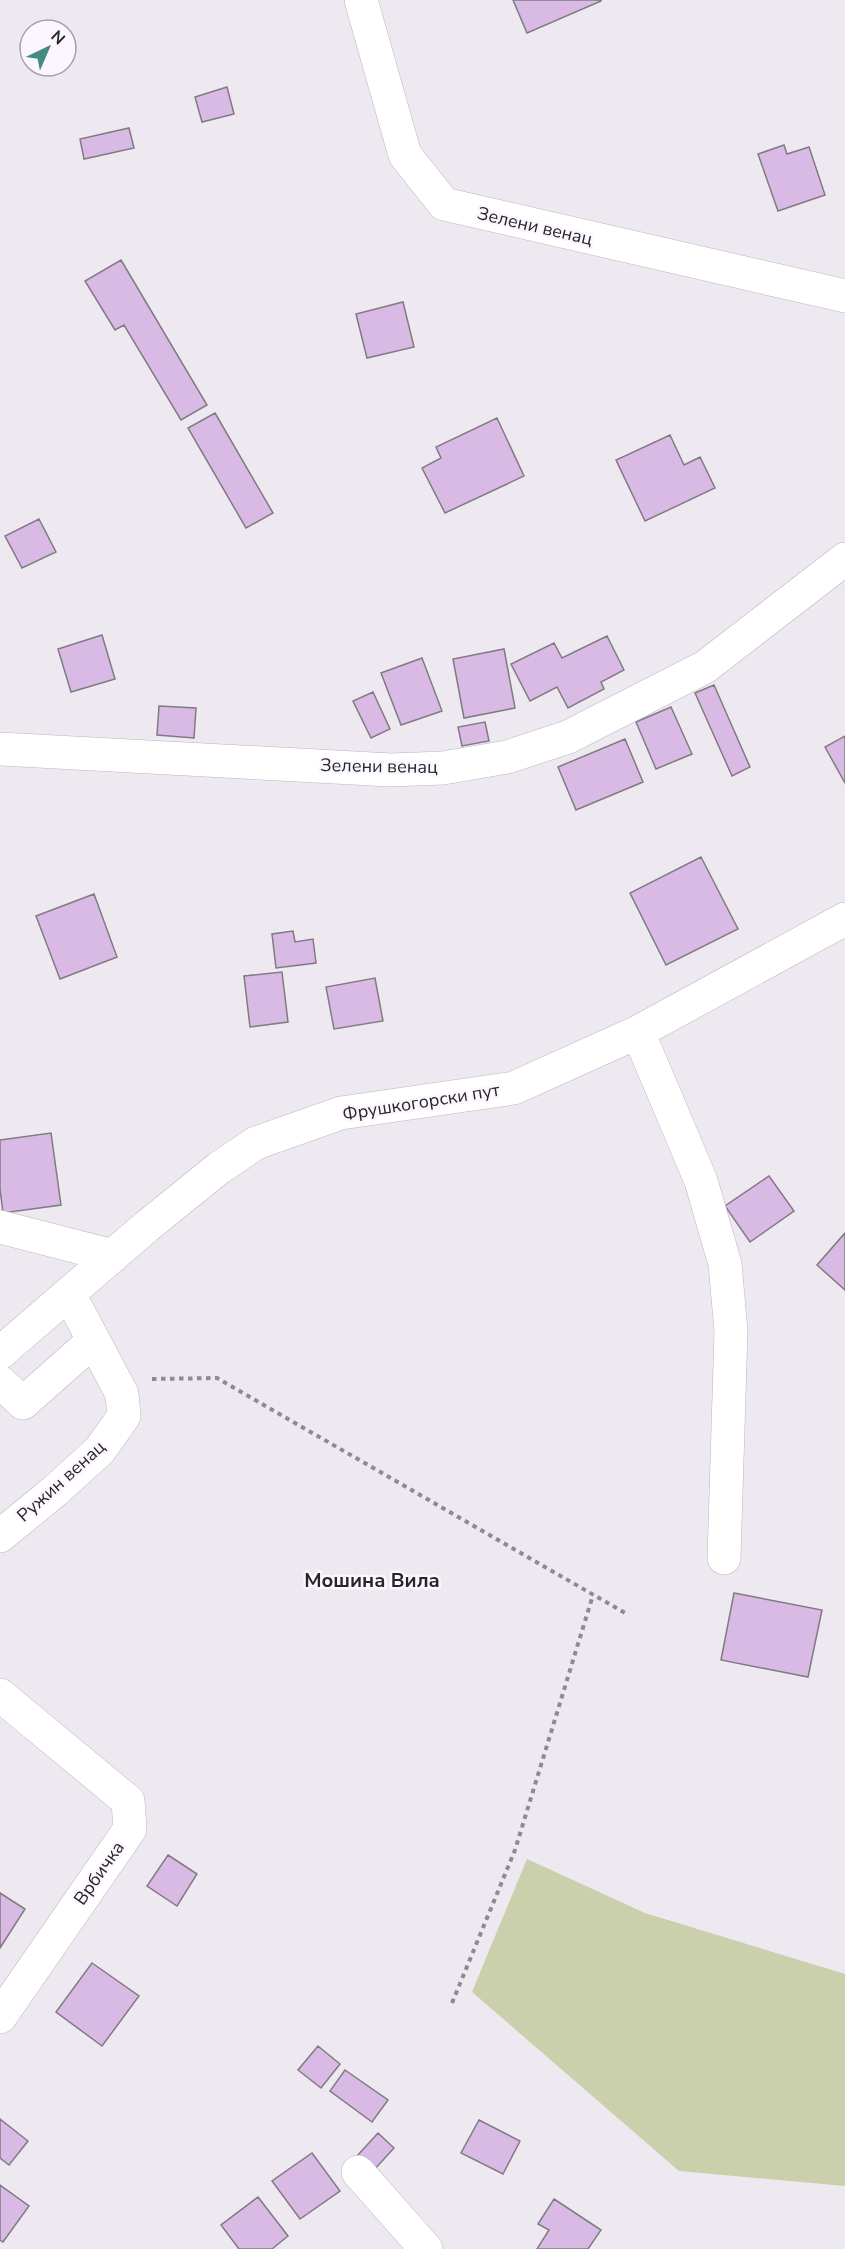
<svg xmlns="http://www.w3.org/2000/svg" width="845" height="2249" font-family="'Nunito Sans',sans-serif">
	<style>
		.green { fill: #c9d0ab }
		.building { fill: #d8bae4; stroke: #807b82; stroke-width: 1.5 }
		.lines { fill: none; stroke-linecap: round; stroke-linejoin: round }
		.minor-casing { stroke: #bbb6be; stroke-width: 34 }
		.path { stroke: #8e8a90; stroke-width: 4; stroke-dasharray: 4.5 4.5; stroke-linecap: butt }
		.minor { stroke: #fff; stroke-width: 33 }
		.labels { text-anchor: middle; stroke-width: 5; stroke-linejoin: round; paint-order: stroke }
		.street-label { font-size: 18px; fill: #282629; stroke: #fcf6fe }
		.neighbourhood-label { font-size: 20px; font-weight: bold; fill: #282629; stroke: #fcf6fe }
	</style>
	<rect width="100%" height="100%" fill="#eee9f1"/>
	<path class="green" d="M527 1859 645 1913 845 1974V2186L679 2171 472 1992Z"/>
	<path class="building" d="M513 0H601V1L527 33Z
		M227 87 234 114 202 122 195 97Z
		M129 128 134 148 84 159 80 139Z
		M784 145 787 154 809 147 825 195 778 211 758 154Z
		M121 260 207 405 181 420 124 325 115 330 85 281Z
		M403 302 414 347 367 358 356 314Z
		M215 413 273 513 246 528 188 428Z
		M497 418 524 476 445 513 422 468 441 458 436 447Z
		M670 435 684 465 700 457 715 488 645 521 616 460Z
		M39 519 56 552 22 568 5 536Z
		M102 635 115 679 71 692 58 649Z
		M607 636 624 670 601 682 604 689 568 708 557 687 530 701 511 664 554 643 562 658Z
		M504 649 515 708 464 718 453 659Z
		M422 658 442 711 401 725 381 673Z
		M714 685 750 767 732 776 695 693Z
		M373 692 390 729 371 738 353 701Z
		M159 706 196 708 194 738 157 735Z
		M671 707 692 754 656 769 636 722Z
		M485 722 489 741 462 746 458 727Z
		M845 736V783L825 747Z
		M625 739 643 782 576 810 558 767Z
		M701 857 738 929 666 965 630 893Z
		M94 894 117 957 60 979 36 916Z
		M293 931 295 942 313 939 316 963 276 968 272 934Z
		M282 972 288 1022 250 1027 244 976Z
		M375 978 383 1021 334 1029 326 987Z
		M51 1133 61 1205 3 1213 0 1189V1140Z
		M769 1176 794 1211 750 1242 725 1206Z
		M845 1233V1290L817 1265Z
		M734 1593 822 1610 808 1677 721 1660Z
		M168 1855 197 1874 177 1906 147 1886Z
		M0 1893 25 1909 0 1948Z
		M92 1963 139 1996 102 2046 56 2012Z
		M318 2046 340 2064 321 2088 298 2070Z
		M345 2070 388 2100 372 2122 330 2091Z
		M0 2119 28 2141 9 2165 0 2158Z
		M479 2120 520 2141 503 2174 461 2153Z
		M378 2133 394 2148 373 2171 357 2156Z
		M312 2153 340 2191 300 2219 272 2181Z
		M0 2185 29 2206 3 2242 0 2240Z
		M258 2197 288 2236 272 2249H239L221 2225Z
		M554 2199 601 2230 588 2249H537L549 2230 538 2224Z"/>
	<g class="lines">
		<defs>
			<path id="minor" d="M361 0 405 155 444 204 845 296
				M0 749 391 770 443 768 507 757 568 737 705 667 845 559
				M638 1032 701 1181 725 1264 731 1331 724 1558
				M0 1227 113 1256
				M0 1353 146 1227 219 1168 256 1143 341 1113 514 1088 638 1032 845 919
				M0 1382 23 1403 93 1341
				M0 1536 56 1490 100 1450 124 1416 122 1394 69 1294
				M0 1695 128 1801 130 1829 0 2017
				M358 2172 426 2249"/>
		</defs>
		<use href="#minor" class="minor-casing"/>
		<path class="path" d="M152 1379 217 1378 625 1613
			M452 2003 515 1850 593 1595"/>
		<use href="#minor" class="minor"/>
	</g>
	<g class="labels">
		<g class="street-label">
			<text transform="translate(535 226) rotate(13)" y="6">Зелени венац</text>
			<text transform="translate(379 766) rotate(1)" y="6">Зелени венац</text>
			<text transform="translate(421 1102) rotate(-9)" y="6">Фрушкогорски пут</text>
			<text transform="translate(61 1481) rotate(-42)" y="6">Ружин венац</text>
			<text transform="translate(99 1873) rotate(-55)" y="6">Врбичка</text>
		</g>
		<g class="neighbourhood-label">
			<text x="372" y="1587">Мошина Вила</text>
		</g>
	</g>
	<g transform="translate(48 48) rotate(44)"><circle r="28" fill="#fcf6fe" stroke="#a7a3a9" stroke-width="1.5"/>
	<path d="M0-4.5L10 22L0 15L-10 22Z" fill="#458b82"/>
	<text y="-9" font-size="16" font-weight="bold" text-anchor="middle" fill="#282629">N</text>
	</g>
</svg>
